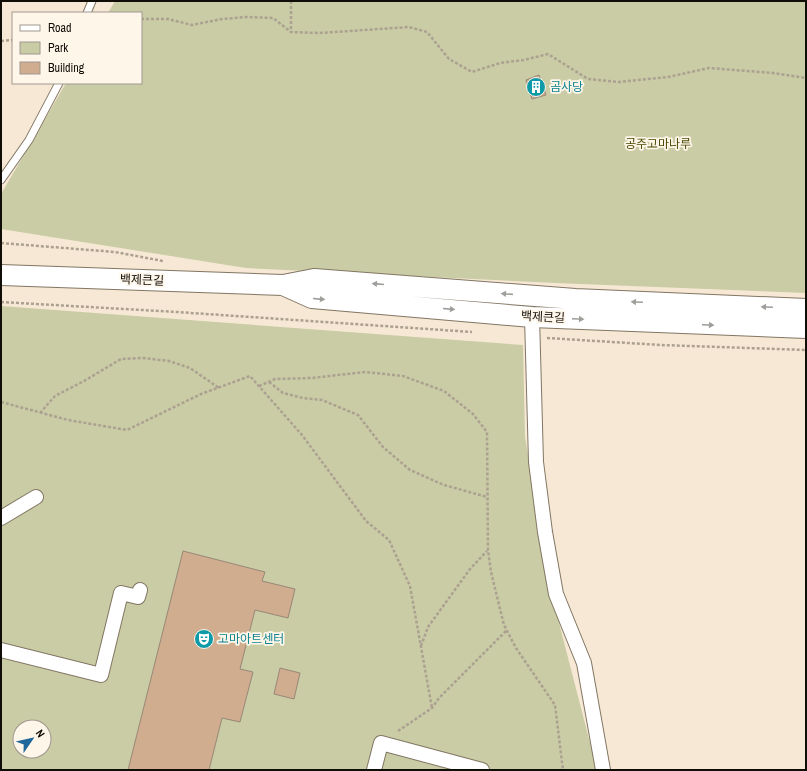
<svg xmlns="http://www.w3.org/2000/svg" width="807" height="771" font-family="'Archivo Narrow','Noto Sans KR',sans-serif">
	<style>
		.green { fill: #c9cca5; fill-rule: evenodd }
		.building { fill: #cfad8e; stroke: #998778 }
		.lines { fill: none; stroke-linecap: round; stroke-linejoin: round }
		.lane-casing { stroke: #827664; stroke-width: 9 }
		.street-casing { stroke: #827664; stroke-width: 16 }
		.secondary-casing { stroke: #827664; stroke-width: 22 }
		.path { stroke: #aca191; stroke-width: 2.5; stroke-dasharray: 3 2; stroke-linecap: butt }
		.lane { stroke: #fff; stroke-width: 7 }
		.street { stroke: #fff; stroke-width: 14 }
		.secondary { stroke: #fff; stroke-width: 20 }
		.oneway { fill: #9f9e9b }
		.labels { text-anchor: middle; stroke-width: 3.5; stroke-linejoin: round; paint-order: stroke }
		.culture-label { font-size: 12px; fill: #0d838f; stroke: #fff6ea; text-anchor: start }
		.park-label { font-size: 12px; fill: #484a00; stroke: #fff6ea }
		.street-label { font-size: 12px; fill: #100c06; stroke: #fff6ea }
	</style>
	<rect width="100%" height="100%" fill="#f6e8d4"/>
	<path class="green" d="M115 1H806V293L556 283 246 268 1 229V194L66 83H141V13H108Z
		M1 306 523 345 525 437 550 588 597 770H1ZM20 727H44V751H20Z"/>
	<path class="building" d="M539 75 546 95 532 99 526 80Z
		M183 551 265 572 262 581 295 589 288 618 255 610 240 669 253 672 240 722 222 718 209 770H128Z
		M280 668 300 673 294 699 274 694Z"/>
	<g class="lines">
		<defs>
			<path id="lane" d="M87 13 92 1
				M1 180 29 140 59 83"/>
			<path id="street" d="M532 317 536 462 545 532 556 594 584 663 603 770
				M1 518 36 497
				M1 650 101 675 121 593 138 597 140 590
				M374 770 381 743 482 770"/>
			<path id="secondary" d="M1 275 283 285 314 279 575 299 806 309
				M283 285 312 298 532 317 806 328"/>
		</defs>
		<use href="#lane" class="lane-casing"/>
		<use href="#street" class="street-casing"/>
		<use href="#secondary" class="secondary-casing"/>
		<path class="path" d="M291 1V32
			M141 19H168L192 25 222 19 247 17 273 18 291 32 320 33 409 27 427 32 449 59 472 72 500 63 524 60 548 54 588 79 619 82 668 77 709 68 773 73 806 78
			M1 41 13 40
			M1 243 115 252 163 261
			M1 302 177 312 472 332
			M547 338 661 345 806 350
			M269 382 283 393 303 398 322 400 358 415 383 447 410 470 444 485 487 497
			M259 386 275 379 312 378 365 372 403 376 444 391 473 414 487 432 488 550 491 572 504 625 516 648 555 705 563 770
			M1 402 68 420 127 430 201 394 250 376 302 435 366 521 389 540 410 586 432 708
			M40 413 55 396 84 381 121 359 143 358 169 361 190 368 219 388
			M421 646 428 627 470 569 487 551
			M398 731 432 708 439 698 507 630"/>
		<use href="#lane" class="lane"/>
		<use href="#street" class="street"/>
		<use href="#secondary" class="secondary"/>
	</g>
	<defs><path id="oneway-solid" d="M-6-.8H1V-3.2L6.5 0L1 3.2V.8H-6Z"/></defs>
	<g class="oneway">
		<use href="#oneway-solid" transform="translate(378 284) rotate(-175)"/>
		<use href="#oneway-solid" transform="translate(507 294) rotate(-176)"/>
		<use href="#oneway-solid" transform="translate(319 299) rotate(5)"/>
		<use href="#oneway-solid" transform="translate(637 302) rotate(-177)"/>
		<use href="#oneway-solid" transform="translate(767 307) rotate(-178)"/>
		<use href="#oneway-solid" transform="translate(449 309) rotate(5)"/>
		<use href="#oneway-solid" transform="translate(578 319) rotate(2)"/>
		<use href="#oneway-solid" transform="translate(708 325) rotate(3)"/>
	</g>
	<defs>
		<symbol id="building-disc" viewBox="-11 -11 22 22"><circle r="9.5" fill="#0f9aa8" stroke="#fff6ea"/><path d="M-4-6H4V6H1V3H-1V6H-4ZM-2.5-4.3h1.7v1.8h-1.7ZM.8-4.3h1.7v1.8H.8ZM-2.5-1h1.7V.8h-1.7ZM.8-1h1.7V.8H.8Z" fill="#fff"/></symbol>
		<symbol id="theatre-disc" viewBox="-11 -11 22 22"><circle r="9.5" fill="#0f9aa8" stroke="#fff6ea"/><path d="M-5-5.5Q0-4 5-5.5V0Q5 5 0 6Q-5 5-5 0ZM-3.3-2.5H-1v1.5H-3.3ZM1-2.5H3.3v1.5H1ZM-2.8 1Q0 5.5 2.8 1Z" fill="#fff"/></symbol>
	</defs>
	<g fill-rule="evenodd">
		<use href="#building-disc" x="525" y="76" width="22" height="22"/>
		<use href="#theatre-disc" x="193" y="628" width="22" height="22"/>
	</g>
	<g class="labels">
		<g class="culture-label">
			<text x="550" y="91">곰사당</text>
			<text x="218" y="643">고마아트센터</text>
		</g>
		<g class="park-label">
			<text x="658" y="148">공주고마나루</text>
		</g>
		<g class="street-label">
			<text transform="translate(142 280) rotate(2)" y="4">백제큰길</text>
			<text transform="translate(543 317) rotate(3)" y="4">백제큰길</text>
		</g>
	</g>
	<rect width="807" height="771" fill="none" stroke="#100c06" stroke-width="4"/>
	<rect x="12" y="12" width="130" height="72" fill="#fff6ea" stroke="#9f988f"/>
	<rect x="20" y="25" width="20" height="6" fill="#ffffff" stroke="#9f988f"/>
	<text x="48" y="32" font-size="12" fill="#100c06">Road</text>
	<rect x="20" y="42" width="20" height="12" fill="#c9cca5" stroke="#9f988f"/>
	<text x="48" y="52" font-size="12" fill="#100c06">Park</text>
	<rect x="20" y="62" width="20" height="12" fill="#cfad8e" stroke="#9f988f"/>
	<text x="48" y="72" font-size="12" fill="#100c06">Building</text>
	<g transform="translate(32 739) rotate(56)"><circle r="19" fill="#fff6ea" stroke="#9f988f"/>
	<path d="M0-3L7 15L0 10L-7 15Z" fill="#1f689b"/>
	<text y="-6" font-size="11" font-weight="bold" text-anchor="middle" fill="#100c06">N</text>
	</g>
</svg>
